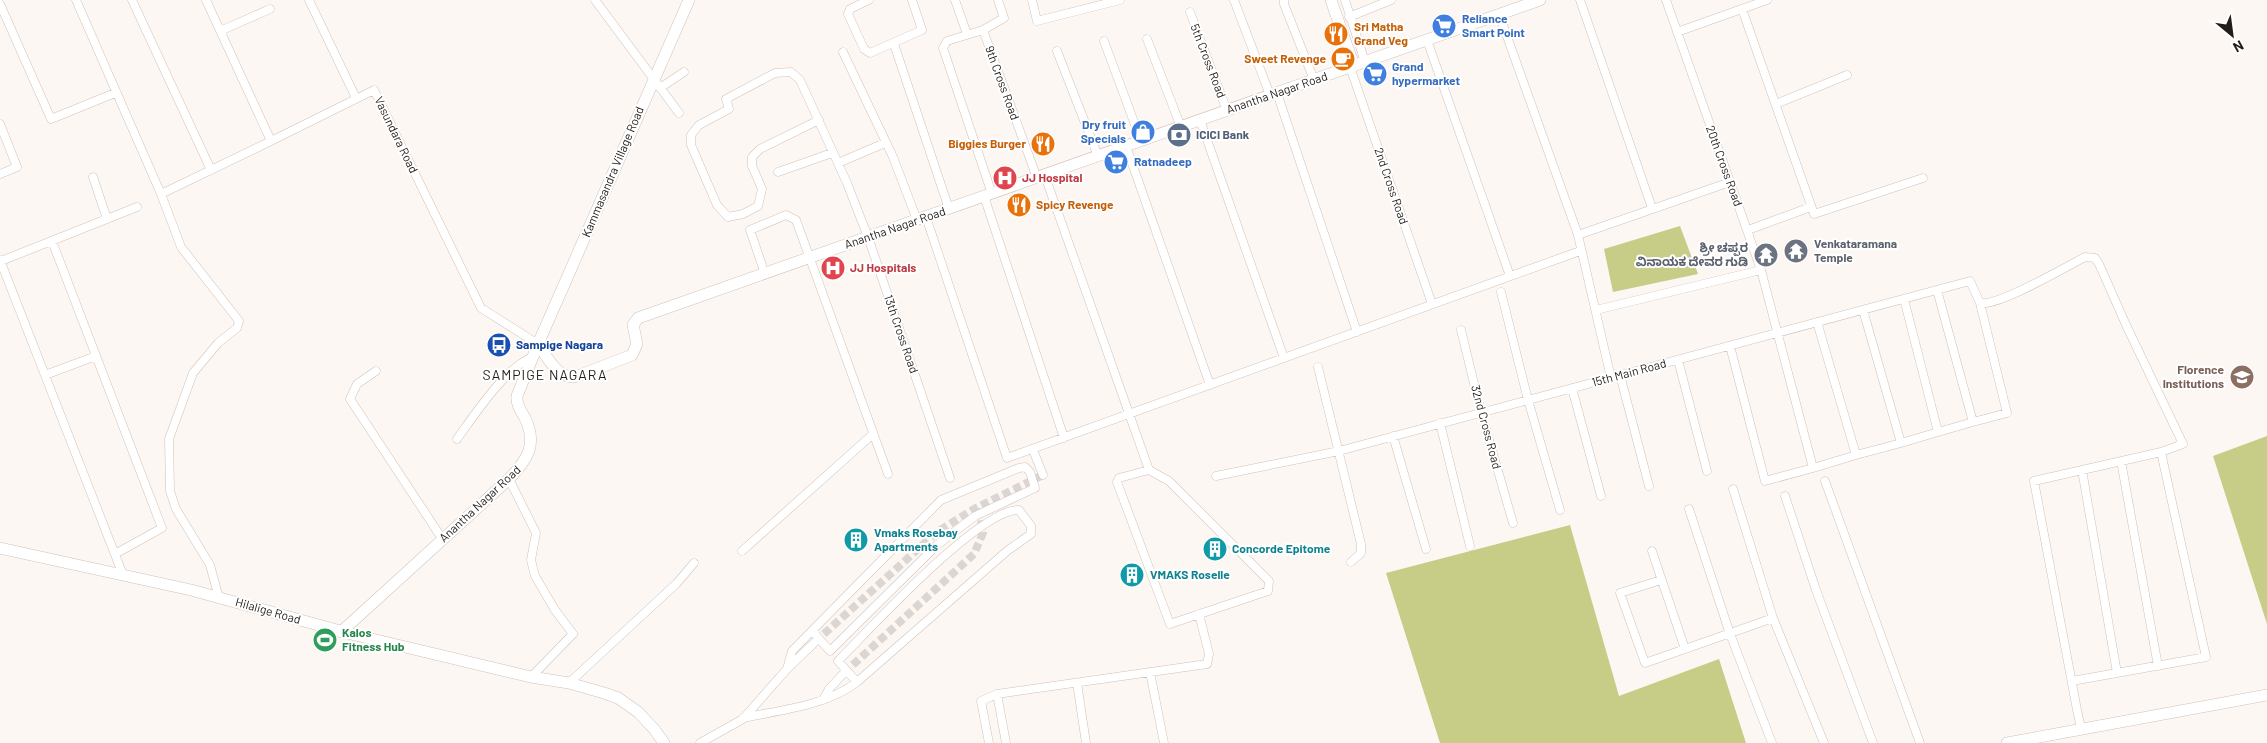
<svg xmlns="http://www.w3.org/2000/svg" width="2267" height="743" font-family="Barlow,'Noto Sans Kannada',sans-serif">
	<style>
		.green { fill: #c7cd86 }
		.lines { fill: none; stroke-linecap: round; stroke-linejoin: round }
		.street-tunnel { stroke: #dcd6d2; stroke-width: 8; stroke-dasharray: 8 4; stroke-linecap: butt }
		.street-casing { stroke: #d0c1b9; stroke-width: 9 }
		.secondary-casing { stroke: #d0c1b9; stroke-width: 12 }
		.street { stroke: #fff; stroke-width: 8 }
		.secondary { stroke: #fff; stroke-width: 11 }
		.labels { text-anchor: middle; stroke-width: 4; stroke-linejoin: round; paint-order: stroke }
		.shop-label { font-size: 12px; font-weight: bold; fill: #366cbe; stroke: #fff; text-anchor: start }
		.food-label { font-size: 12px; font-weight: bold; fill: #c56008; stroke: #fff; text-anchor: start }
		.street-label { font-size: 12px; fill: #221d1a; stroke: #fff }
		.service-label { font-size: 12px; font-weight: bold; fill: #4e5e75; stroke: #fff; text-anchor: start }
		.health-label { font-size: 12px; font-weight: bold; fill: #be3a42; stroke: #fff; text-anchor: start }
		.worship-label { font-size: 12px; font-weight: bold; fill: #5b616d; stroke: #fff; text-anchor: start }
		.transit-label { font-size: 12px; font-weight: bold; fill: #164399; stroke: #fff; text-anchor: start }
		.education-label { font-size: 12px; font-weight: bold; fill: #785e54; stroke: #fff; text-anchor: end }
		.culture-label { font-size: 12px; font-weight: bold; fill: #0d838f; stroke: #fff; text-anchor: start }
		.leisure-label { font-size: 12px; font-weight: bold; fill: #27864d; stroke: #fff; text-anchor: start }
		.neighbourhood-label { font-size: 14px; letter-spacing: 1px; fill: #221d1a; stroke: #fff }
	</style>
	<rect width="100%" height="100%" fill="#fdf7f3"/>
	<path class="green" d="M1680 226 1698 274 1613 292 1604 249Z
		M2267 436V624L2213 456Z
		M1570 525 1619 696 1719 659 1746 743H1440L1386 573Z"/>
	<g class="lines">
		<path class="street-tunnel" d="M815 642 937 532 974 509 1043 475
			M844 673 974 554 983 533 979 507"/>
		<defs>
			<path id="street" d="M76 0 161 194 181 247 239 321 237 328 218 343 193 373 169 439 170 491 176 509 210 565 219 598
				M132 0 211 170
				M206 0 271 141 374 90 481 308 538 344
				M309 0 356 98
				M595 0 679 113
				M869 0 850 9 848 14 864 49 870 53 922 30 912 0
				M955 0 967 34
				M998 0 1004 18 983 30 1037 178
				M1032 0 1037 21 1120 0
				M1234 0 1270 95
				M1284 0V4L1314 80
				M1345 0 1365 62
				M1580 0 1652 208
				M1666 0 1761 270 1813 468 1765 481 1730 346
				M0 4 51 119 115 93
				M1742 9 1814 214 1923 178
				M1190 12 1227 111
				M1499 14 1578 235 1611 378
				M1349 17 1391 0
				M983 30 947 41 943 48 992 194
				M220 31 270 9
				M1677 32 1767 0
				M1147 39 1181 127
				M1427 40 1510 276
				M1104 41 1141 141
				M894 44 949 209
				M1057 51 1098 156
				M843 52 893 157 917 220
				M1350 67 1432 304
				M660 88 684 72
				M1277 93 1357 332
				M1776 104 1847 75
				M819 120 760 149 752 157V166L762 189 758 206 743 214 728 217 717 205 691 145V135L699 125 729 109 726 99 775 73 791 72 800 80 847 183 868 237 950 478
				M1200 120 1284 358
				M0 124 17 167 0 174
				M1126 146 1210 385
				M838 163 885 143
				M778 172 832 153
				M1045 176 1149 470 1169 481 1269 581 1268 591 1170 624 1117 482 1119 478 1149 470
				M93 177 107 219
				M161 194 271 141
				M984 196 1064 438
				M926 217 1007 458 1580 251
				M1748 230 1808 208
				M1578 235 1730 182
				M52 241 162 528 115 554
				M0 260 123 575
				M1 261 137 207
				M765 274 750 230 786 215 796 220 888 474
				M1937 290 1973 422 1938 432
				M1501 292 1528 400 1560 510
				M1596 310 1761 270
				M1461 330 1481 412 1513 523
				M1678 360 1707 471
				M1318 367 1361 544V553L1351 562
				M376 371 357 384 350 399 443 540
				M45 375 96 356
				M1620 375 1649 486
				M1572 388 1601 496
				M1973 422 2007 413 1980 303
				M1440 423 1470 546
				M1393 436 1426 549
				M457 439C473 417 506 367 531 358
				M1901 443 1938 432 1904 299
				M1033 450 1043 475
				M1856 455 1901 443 1863 310
				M2121 461 2158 666
				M1813 468 1856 455 1817 322
				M2082 470 2117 673
				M1216 476 1339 451 1970 281 1980 303C1997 307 2066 267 2085 257L2095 258 2099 264 2127 327 2183 444 2161 452
				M509 479 536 533 531 560 535 576 555 610 573 634 531 677
				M1825 481 1920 743
				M1733 489 1773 618 1824 743
				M1785 496 1816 590 1873 743
				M1689 509 1730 634 1772 743
				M742 551 873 434
				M1652 551 1685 649 1773 618
				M1661 580 1620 593 1645 663 1685 649
				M787 669 814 643
				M1150 672 1164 743
				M2072 681 2206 657 2161 452 2034 481 2077 710 2081 728
				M569 683 677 583 694 563
				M1077 683 1086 743
				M997 694 1006 743
				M823 700 829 689 844 673
				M743 718C780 710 826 706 857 682L1007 551 1031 534V526L1019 510C980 508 869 630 838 661L857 682
				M700 743 743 719 787 669 792 651 941 500 1019 468 1025 467 1030 472 1035 488 975 516 937 545 830 651 812 631
				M989 743 981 701 997 694 1207 664 1209 654 1199 614"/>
			<path id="secondary" d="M1331 0 1354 66
				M538 344 689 0
				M0 548 191 590 351 634 531 677 569 683 604 693 618 698 638 712 654 729 664 743
				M341 632 509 479C527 460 538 445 525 418 521 411 516 404 517 396L538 344C548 358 558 381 578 376L632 355 637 344 633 325 638 318 1540 0
				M2007 743 2267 695"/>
		</defs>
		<use href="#street" class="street-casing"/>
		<use href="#secondary" class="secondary-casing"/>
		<use href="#street" class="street"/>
		<use href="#secondary" class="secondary"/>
	</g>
	<defs>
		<symbol id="supermarket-disc" viewBox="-11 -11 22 22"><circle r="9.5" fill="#3f7fe0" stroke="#fff"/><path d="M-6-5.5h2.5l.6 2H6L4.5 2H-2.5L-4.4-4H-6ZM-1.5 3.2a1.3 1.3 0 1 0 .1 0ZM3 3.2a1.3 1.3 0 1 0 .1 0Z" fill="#fff"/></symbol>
		<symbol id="restaurant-disc" viewBox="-11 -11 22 22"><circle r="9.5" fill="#e8710a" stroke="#fff"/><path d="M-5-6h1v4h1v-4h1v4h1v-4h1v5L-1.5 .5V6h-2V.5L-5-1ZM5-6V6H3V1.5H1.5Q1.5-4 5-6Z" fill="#fff"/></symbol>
		<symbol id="cafe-disc" viewBox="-11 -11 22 22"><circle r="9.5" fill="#e8710a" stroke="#fff"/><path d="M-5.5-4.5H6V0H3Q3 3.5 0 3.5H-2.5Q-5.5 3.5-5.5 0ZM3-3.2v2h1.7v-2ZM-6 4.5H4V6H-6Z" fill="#fff"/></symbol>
		<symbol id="shop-disc" viewBox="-11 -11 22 22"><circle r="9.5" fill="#3f7fe0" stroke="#fff"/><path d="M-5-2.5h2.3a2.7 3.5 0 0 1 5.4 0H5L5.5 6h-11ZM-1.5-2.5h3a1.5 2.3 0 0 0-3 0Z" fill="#fff"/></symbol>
		<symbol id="bank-disc" viewBox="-11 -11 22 22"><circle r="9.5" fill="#5c6f8a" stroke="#fff"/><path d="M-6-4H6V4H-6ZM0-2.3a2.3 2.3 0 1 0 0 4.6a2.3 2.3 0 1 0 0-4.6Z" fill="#fff"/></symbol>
		<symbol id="hospital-disc" viewBox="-11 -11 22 22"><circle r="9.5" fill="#e0444e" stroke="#fff"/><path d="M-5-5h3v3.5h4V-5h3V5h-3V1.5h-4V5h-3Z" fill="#fff"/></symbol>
		<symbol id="temple-disc" viewBox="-11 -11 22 22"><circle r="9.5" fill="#6b7280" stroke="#fff"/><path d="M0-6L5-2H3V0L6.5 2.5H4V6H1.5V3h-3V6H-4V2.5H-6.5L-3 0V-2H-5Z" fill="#fff"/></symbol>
		<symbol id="bus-disc" viewBox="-11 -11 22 22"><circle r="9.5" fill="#1a4fb4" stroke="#fff"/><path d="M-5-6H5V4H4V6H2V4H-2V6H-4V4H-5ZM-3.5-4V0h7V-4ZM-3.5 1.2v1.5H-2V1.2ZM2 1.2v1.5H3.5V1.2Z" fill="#fff"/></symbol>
		<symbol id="university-disc" viewBox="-11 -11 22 22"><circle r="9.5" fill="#8d6e63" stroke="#fff"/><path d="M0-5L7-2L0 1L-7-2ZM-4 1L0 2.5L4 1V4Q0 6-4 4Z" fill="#fff"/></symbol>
		<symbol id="building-disc" viewBox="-11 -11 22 22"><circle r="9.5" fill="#0f9aa8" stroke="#fff"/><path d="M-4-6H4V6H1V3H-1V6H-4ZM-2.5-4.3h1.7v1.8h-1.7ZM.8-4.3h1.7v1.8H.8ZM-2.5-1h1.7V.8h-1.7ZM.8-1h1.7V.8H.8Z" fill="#fff"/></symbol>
		<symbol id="stadium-disc" viewBox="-11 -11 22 22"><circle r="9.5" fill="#2e9e5b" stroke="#fff"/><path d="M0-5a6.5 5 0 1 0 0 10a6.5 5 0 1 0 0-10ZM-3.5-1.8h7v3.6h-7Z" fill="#fff"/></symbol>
	</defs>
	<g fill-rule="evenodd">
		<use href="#supermarket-disc" x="1430" y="12" width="28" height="28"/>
		<use href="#restaurant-disc" x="1322" y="20" width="28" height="28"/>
		<use href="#cafe-disc" x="1329" y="45" width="28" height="28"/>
		<use href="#supermarket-disc" x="1361" y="60" width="28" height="28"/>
		<use href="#shop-disc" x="1129" y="118" width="28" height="28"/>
		<use href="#bank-disc" x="1165" y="121" width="28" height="28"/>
		<use href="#restaurant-disc" x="1029" y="130" width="28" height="28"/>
		<use href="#supermarket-disc" x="1102" y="148" width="28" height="28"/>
		<use href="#hospital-disc" x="991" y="164" width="28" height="28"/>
		<use href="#restaurant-disc" x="1005" y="191" width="28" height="28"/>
		<use href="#temple-disc" x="1782" y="237" width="28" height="28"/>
		<use href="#temple-disc" x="1752" y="241" width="28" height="28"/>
		<use href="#hospital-disc" x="819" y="254" width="28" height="28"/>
		<use href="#bus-disc" x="485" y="331" width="28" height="28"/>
		<use href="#university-disc" x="2228" y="363" width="28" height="28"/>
		<use href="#building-disc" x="842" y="526" width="28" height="28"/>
		<use href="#building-disc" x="1201" y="535" width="28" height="28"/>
		<use href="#building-disc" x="1118" y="561" width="28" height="28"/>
		<use href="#stadium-disc" x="311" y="626" width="28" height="28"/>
	</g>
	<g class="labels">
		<g class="shop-label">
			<text x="1462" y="23">Reliance<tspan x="1462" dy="14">Smart Point</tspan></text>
			<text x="1392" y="71">Grand<tspan x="1392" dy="14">hypermarket</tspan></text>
			<text x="1126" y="129" text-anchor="end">Dry fruit<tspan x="1126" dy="14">Specials</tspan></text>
			<text x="1134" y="166">Ratnadeep</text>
		</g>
		<g class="food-label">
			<text x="1354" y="31">Sri Matha<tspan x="1354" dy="14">Grand Veg</tspan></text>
			<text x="1326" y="63" text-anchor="end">Sweet Revenge</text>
			<text x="1026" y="148" text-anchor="end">Biggies Burger</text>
			<text x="1036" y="209">Spicy Revenge</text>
		</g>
		<g class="street-label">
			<text transform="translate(1208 61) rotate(69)" y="4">5th Cross Road</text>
			<text transform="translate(1002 83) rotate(70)" y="4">9th Cross Road</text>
			<text transform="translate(1277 93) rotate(-19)" y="4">Anantha Nagar Road</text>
			<text transform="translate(396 135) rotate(64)" y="4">Vasundara Road</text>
			<text transform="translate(1724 166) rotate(70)" y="4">20th Cross Road</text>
			<text transform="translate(613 172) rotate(-67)" y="4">Kammasandra Village Road</text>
			<text transform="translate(1391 186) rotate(71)" y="4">2nd Cross Road</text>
			<text transform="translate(895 228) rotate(-19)" y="4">Anantha Nagar Road</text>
			<text transform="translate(901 334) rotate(71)" y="4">13th Cross Road</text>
			<text transform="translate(1629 373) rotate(-15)" y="4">15th Main Road</text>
			<text transform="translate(1486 427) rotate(75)" y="4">32nd Cross Road</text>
			<text transform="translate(480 504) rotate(-43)" y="4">Anantha Nagar Road</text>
			<text transform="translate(268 611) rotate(16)" y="4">Hilalige Road</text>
		</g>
		<g class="service-label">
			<text x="1196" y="139">ICICI Bank</text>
		</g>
		<g class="health-label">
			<text x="1022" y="182">JJ Hospital</text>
			<text x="850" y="272">JJ Hospitals</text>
		</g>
		<g class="worship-label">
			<text x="1814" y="248">Venkataramana<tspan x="1814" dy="14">Temple</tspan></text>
			<text x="1748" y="252" text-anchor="end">ಶ್ರೀ ಚಪ್ಪರ<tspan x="1748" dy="14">ವಿನಾಯಕ ದೇವರ ಗುಡಿ</tspan></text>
		</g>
		<g class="transit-label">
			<text x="516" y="349">Sampige Nagara</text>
		</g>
		<g class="education-label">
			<text x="2224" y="374">Florence<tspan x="2224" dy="14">Institutions</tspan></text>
		</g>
		<g class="culture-label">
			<text x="874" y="537">Vmaks Rosebay<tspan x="874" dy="14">Apartments</tspan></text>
			<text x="1232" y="553">Concorde Epitome</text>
			<text x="1150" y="579">VMAKS Roselle</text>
		</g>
		<g class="leisure-label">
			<text x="342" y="637">Kalos<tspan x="342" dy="14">Fitness Hub</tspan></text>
		</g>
		<g class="neighbourhood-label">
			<text x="545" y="380">SAMPIGE NAGARA</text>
		</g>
	</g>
	<g transform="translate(2232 35) rotate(151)" stroke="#ffffff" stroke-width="4" paint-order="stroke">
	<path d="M0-4L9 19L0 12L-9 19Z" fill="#221d1a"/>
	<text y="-8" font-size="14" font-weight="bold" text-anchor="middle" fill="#221d1a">N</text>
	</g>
</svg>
